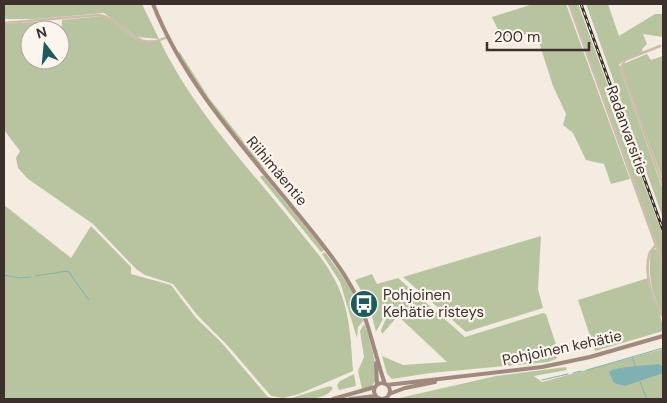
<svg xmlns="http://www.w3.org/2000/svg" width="667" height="403" font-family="'DM Sans',sans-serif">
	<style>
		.green { fill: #b8c4a0 }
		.water { fill: #7fb0b2 }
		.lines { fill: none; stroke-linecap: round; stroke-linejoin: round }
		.stream { stroke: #7fb0b2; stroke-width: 1 }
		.street { stroke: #cdbbac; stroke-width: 2.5 }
		.secondary { stroke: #a18a7d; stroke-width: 4 }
		.rail-casing { stroke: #3b302b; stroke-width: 3 }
		.rail { stroke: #fbf5ee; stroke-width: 1; stroke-dasharray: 4; stroke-linecap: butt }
		.labels { text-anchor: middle; stroke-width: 4.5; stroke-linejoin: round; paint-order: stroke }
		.street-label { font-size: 15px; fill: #3b302b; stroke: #fbf5ee }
		.poi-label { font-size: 15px; fill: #3b302b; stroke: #fbf5ee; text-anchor: start }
	</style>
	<rect width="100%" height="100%" fill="#f4ebe1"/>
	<path class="green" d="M4 4H142L159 39 137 37 104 13 36 19H4Z
		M533 4H566L630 179 611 184 604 164 586 160 573 133 563 125 566 114 553 86 536 33 503 37 499 32 492 17Z
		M570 4H578L663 236V262Z
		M586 4H608L619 36 655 14H663V37L643 34 647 44 642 49 643 53 624 60 619 65 663 190V218Z
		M102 16C126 24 129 47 160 41 193 109 242 160 289 218 305 239 324 258 336 282 350 310 351 341 353 371L299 394 283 398 271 396 228 346 198 316 173 284 145 275 136 269 93 224 28 179 18 168 16 158 20 151 4 130V24L50 21 58 30H30V60H60L62 20Z
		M179 51 209 98 265 169C252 160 177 62 179 51Z
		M647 54 651 60 663 56V180L622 69 623 64Z
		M263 175 325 250 321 252 260 177Z
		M4 205 71 258 91 226 131 267V274L171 285 196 318 221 342 267 396 273 399H4Z
		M541 236 538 289 543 308 466 332 403 277Z
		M654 249 657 250 663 268V316C652 297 647 273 651 251Z
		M325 252 350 287 364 320 358 327 357 338 340 282 322 254Z
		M372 274 377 284 398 278 465 337 543 313 546 314 559 354 556 359 548 362 430 373 392 379 387 374 382 356 403 365 447 362 398 316 382 334 381 330 389 312 387 311 376 332 369 304 355 280Z
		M648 278C652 294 663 317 663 331L595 351 578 300Z
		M364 324C369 332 379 373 375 381 373 387 367 388 362 389L358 371 364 357 360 331Z
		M663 349V399H395L496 376 566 367 567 370 534 376 542 382Z
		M354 374 356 386 339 390 337 385 340 381Z
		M330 386 333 388C326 401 301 399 288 399Z"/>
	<path class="water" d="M659 364 663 367V373L625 386 614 383 609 372C616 366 646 366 659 364Z"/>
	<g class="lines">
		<path class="stream" d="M4 275 19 278 31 277
			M35 276 68 271 89 300
			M636 368 632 357 663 348
			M587 370 632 357
			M573 373 581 371
			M542 380 568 374
			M640 382 647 399"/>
		<path class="street" d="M569 4 663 265
			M4 23 99 15C125 19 134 54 167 37
			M660 46 625 60 621 67 663 185
			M656 245 650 252C643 271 652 301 663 317"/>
		<path class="secondary" d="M153 4C185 85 244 147 298 214 316 236 334 257 348 281 368 313 373 350 385 384
			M376 363 377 385
			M374 391a8 8 0 1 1 16 0a8 8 0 1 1-16 0Z
			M387 385 542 367 590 357 663 336
			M389 394 405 388 435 382
			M333 399 375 387
			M350 399 375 396"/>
		<defs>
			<path id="rail" d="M581 4 663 230"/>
		</defs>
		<use href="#rail" class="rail-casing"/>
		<use href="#rail" class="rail"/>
	</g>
	<defs>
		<symbol id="bus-disc" viewBox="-11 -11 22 22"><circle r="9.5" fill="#1f5a5e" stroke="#fbf5ee"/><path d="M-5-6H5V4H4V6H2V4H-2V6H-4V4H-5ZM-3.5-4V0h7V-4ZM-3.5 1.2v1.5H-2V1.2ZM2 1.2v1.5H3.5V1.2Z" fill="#fff"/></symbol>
	</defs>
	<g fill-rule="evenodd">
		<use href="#bus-disc" x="348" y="288" width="32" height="32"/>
	</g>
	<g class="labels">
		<g class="street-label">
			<text transform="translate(627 130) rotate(70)" y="5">Radanvarsitie</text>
			<text transform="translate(277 171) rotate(50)" y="5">Riihimäentie</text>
			<text transform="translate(562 348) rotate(-12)" y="5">Pohjoinen kehätie</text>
		</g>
		<g class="poi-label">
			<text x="383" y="300">Pohjoinen<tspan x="383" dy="17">Kehätie risteys</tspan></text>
		</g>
	</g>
	<rect width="667" height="403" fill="none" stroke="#3b302b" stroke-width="10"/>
	<g transform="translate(45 45) rotate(344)"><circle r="24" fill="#fbf5ee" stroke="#aea6a0"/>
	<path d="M0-4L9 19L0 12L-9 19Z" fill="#1f5a5e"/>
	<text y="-8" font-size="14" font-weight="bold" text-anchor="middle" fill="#3b302b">N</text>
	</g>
	<path d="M487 42v8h102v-8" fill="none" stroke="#3b302b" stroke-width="2.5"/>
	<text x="494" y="42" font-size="15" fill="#3b302b" stroke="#fbf5ee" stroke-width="4" paint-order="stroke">200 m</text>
</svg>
